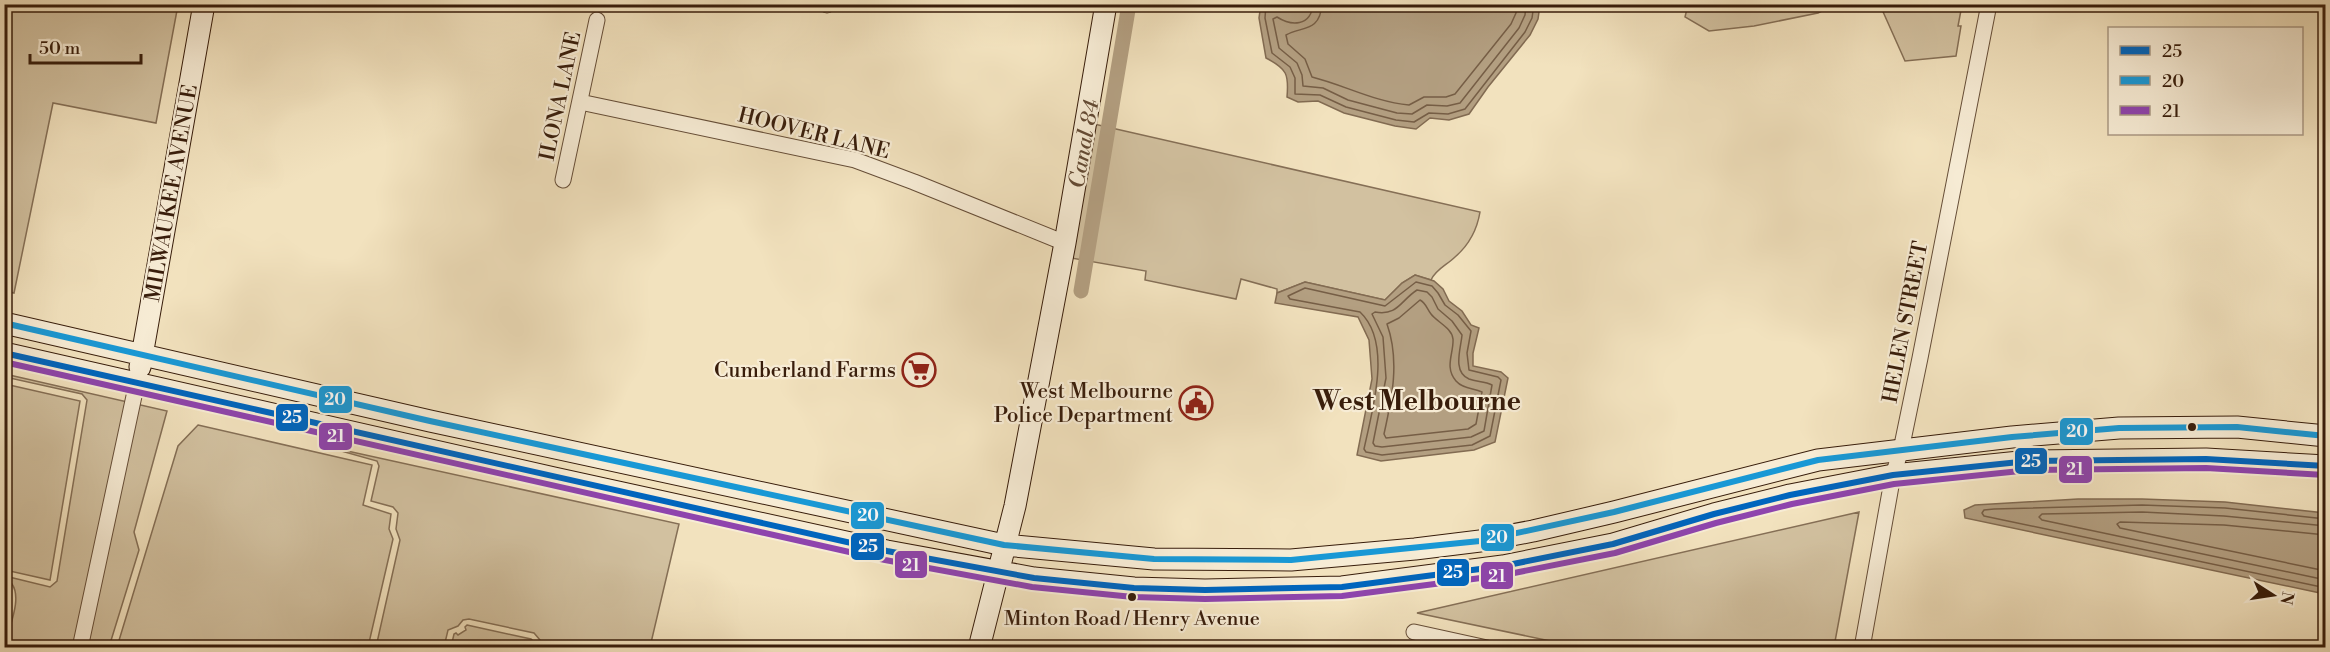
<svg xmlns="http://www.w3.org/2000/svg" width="2330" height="652" font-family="'Libre Bodoni',serif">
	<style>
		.green { fill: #d2c1a0; stroke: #856f56; stroke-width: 1.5 }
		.water { fill: #b39f81; stroke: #826b52; stroke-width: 1.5 }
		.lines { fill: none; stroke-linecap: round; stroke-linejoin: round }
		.shore { stroke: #765e46; stroke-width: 1.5 }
		.canal { stroke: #b39f81; stroke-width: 15 }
		.street-casing { stroke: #664e38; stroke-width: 17 }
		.secondary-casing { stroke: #381d0b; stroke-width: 23 }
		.street { stroke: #f7ecd5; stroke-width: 15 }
		.secondary { stroke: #f7ecd5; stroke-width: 21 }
		.bus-1-casing { stroke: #f7ecd5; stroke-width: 10 }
		.bus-2-casing { stroke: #f7ecd5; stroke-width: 10 }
		.bus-3-casing { stroke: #f7ecd5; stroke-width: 10 }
		.bus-1 { stroke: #0065bd; stroke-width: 6 }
		.bus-2 { stroke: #1998d5; stroke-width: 6 }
		.bus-3 { stroke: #8e44ad; stroke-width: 6 }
		.bus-dot { fill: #381d0b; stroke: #f7ecd5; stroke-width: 2 }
		.labels { text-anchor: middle; stroke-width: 4.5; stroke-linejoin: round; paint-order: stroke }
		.bus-label { font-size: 20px; fill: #381d0b; stroke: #f7ecd5 }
		.street-label { font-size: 21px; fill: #381d0b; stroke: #f7ecd5 }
		.poi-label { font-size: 21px; fill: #381d0b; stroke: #f7ecd5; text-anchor: end }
		.water-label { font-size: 22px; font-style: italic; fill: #634a34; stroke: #f7ecd5 }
		.district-label { font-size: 27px; font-weight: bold; fill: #381d0b; stroke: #f7ecd5 }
		.line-badge { stroke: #f7ecd5; stroke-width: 2 }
		.badge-label { font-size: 16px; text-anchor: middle; font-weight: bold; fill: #fff }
	</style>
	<rect width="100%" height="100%" fill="#f2e2be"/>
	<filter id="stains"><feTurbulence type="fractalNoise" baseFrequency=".00333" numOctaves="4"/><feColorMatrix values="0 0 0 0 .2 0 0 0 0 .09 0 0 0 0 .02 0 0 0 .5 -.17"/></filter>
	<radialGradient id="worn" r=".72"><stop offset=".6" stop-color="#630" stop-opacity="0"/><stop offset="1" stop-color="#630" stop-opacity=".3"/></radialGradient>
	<path class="green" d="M4 5H178L156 123 53 103 14 293 4 291Z
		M1688 5V4L1834 5 1818 13 1754 26 1709 31 1685 17Z
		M1880 5H1962L1958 26H1961L1956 56 1905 61Z
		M1094 124 1480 212C1477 230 1469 245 1455 257 1447 265 1436 269 1431 280L1415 275 1402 283 1385 300 1305 282 1277 293V289L1241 279 1236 299 1145 280 1146 271 1071 258Z
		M5 374 167 411 134 532 139 550 109 647H5C7 630 23 600 12 584L5 583V576L50 587 57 581 87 400 82 394 5 377Z
		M5 384 80 401 50 580 5 570Z
		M198 425 372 465 363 505 391 514 389 529 393 539 368 647H117L178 446Z
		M320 445 679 524 650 647H543L539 645 540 640 534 633 469 619 463 620 458 626 448 630 444 647H376L400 540 396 529 398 513 393 507 371 501 379 466 377 461Z
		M1859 512 1834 647H1579L1417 613Z
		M467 625 531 639 533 641 529 644 531 647H451L454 634 456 633 458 635 466 630 465 627Z"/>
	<path class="water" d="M1261 4 1283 5 1293 11 1302 4 1540 5 1538 19 1530 35 1488 87 1469 114 1449 120 1430 118 1416 129 1395 126 1344 113 1318 101 1298 102 1287 97C1289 74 1287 69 1266 58L1259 18Z
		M1415 275 1434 281 1443 289 1449 301 1462 311 1471 325 1479 328 1473 353V366L1501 372 1508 378 1495 442 1474 450 1381 461 1357 455 1372 379 1369 340 1358 317 1275 303 1277 293 1305 282 1385 300 1402 283Z
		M2078 499H2142L2225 502 2325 513V594L1965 518 1964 510 1975 505Z"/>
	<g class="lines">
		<path class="shore" d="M1266 4 1265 18 1272 53 1290 67 1295 78V94L1320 95 1346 107 1396 120 1414 122 1429 113 1448 114 1465 109 1525 32 1532 18 1534 4
			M1313 4C1311 27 1291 26 1277 17L1273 19 1279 48 1297 63 1302 75 1303 86 1323 88 1348 100 1397 113 1412 114 1427 105 1447 106 1460 103 1519 28 1525 15 1526 4
			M1322 4C1320 33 1301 26 1286 35L1288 44 1305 59 1312 77C1344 85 1375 102 1409 105L1424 97H1446L1455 94 1511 24 1516 13 1517 4
			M1416 282 1432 286 1438 293 1445 305 1458 315 1471 331 1467 353 1469 370 1498 377 1501 380 1490 436 1472 445 1382 455 1366 452 1364 449C1372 411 1393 343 1360 312L1290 299 1288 296 1305 288 1385 306Z
			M1417 290 1427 292 1432 297 1438 309 1452 321 1462 335C1461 348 1452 372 1469 379 1477 382 1485 381 1492 385L1484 431 1471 437 1382 447 1375 446 1373 443 1386 378 1383 337 1372 314 1375 312C1398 316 1400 301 1417 290Z
			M1420 300C1426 303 1427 309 1431 314 1437 322 1452 328 1453 339 1454 353 1444 367 1456 381 1463 389 1473 388 1482 392L1476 424 1468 429 1386 438 1384 434C1392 398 1400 361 1387 324L1399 318Z
			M2326 519 2225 508 2142 505 1994 509 1984 510 1982 513 1984 516 2326 588
			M2326 526 2224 516 2142 512 2042 514 2039 517 2042 520 2326 580
			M2326 535 2224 525 2120 522 2117 524 2120 528 2326 571"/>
		<path class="canal" d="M1081 291 1129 4"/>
		<defs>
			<path id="street" d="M827 4V5
				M580 102 855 160 914 182 1065 243
				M563 180 597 20
				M1414 632 1487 648
				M80 648 137 382
				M1862 648 1893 475 1901 450 1920 358 1989 4"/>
			<path id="secondary" d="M4 323 430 421 1004 545 1154 559 1291 560 1415 549 1480 541 1533 531 1614 512 1818 460 2012 437 2119 428 2237 427 2326 436
				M4 353 554 478 887 551 1034 578 1134 588 1205 590 1342 587 1503 566 1613 544 1714 514 1790 495 1893 475 2029 461 2206 459 2326 466
				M140 367 204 4
				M979 648 1015 506 1065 243 1106 4"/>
		</defs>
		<use href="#street" class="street-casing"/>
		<use href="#secondary" class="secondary-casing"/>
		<use href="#street" class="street"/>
		<use href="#secondary" class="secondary"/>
		<defs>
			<path id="bus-1" d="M4 353 887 551 1034 578 1134 588 1205 590 1342 587 1503 566 1613 544 1714 514 1790 495 1893 475 2029 461 2206 459 2326 466"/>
			<path id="bus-2" d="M4 323 430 421 1004 545 1154 559 1291 560 1480 541 1614 512 1818 460 2012 437 2119 428 2237 427 2326 436"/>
			<path id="bus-3" d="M4 362 885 560 1032 587 1133 597 1205 599 1342 596 1504 575 1615 553 1716 523 1792 504 1894 484 2030 470 2206 468 2325 475"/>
		</defs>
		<use href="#bus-1" class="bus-1-casing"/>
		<use href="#bus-2" class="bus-2-casing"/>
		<use href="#bus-3" class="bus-3-casing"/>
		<use href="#bus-1" class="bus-1"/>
		<use href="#bus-2" class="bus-2"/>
		<use href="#bus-3" class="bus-3"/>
	</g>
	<defs>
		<symbol id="supermarket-ring" viewBox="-11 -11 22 22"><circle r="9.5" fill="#f7ecd5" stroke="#8f2418" stroke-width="1.5"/><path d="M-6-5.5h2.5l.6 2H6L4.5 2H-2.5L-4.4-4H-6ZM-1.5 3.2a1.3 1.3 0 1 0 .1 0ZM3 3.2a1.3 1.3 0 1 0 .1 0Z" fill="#8f2418"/></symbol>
		<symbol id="civic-ring" viewBox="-11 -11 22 22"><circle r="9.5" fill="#f7ecd5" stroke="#8f2418" stroke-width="1.5"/><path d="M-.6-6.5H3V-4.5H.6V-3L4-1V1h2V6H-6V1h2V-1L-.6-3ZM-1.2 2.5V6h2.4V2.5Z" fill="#8f2418"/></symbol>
	</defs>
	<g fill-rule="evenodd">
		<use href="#supermarket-ring" x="900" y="351" width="38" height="38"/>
		<use href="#civic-ring" x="1177" y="384" width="38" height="38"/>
	</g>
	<g class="bus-dot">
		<circle cx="2192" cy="427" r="5"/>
		<circle cx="1132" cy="597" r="5"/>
	</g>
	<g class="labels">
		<g class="bus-label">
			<text x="1132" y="625">Minton Road / Henry Avenue</text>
		</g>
		<g class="street-label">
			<text transform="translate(560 96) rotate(-78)" y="7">ILONA LANE</text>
			<text transform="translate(814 133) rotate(14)" y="7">HOOVER LANE</text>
			<text transform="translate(171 193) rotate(-80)" y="7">MILWAUKEE AVENUE</text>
			<text transform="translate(1905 322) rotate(-79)" y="7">HELEN STREET</text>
		</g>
		<g class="poi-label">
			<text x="896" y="377">Cumberland Farms</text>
			<text x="1173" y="398">West Melbourne<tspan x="1173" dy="24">Police Department</tspan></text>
		</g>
		<g class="water-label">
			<text transform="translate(1083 144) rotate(-80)" y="8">Canal 84</text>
		</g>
		<g class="district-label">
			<text x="1417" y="410">West Melbourne</text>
		</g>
	</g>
	<g class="line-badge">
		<rect x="318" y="385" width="35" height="29" rx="6" fill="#1998d5"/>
		<rect x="275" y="403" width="34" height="29" rx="6" fill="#0065bd"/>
		<rect x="2059" y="417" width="35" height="29" rx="6" fill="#1998d5"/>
		<rect x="318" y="422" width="35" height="29" rx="6" fill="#8e44ad"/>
		<rect x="2014" y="447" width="34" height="28" rx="6" fill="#0065bd"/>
		<rect x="2058" y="455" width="35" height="29" rx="6" fill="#8e44ad"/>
		<rect x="850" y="501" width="35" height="29" rx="6" fill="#1998d5"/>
		<rect x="1480" y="523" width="35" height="29" rx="6" fill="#1998d5"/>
		<rect x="850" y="532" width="35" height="29" rx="6" fill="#0065bd"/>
		<rect x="894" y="550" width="34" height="29" rx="6" fill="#8e44ad"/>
		<rect x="1436" y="558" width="34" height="29" rx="6" fill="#0065bd"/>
		<rect x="1480" y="561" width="34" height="29" rx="6" fill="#8e44ad"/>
	</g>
	<g class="badge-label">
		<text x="335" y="405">20</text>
		<text x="292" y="423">25</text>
		<text x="2077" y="437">20</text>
		<text x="336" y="442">21</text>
		<text x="2031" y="467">25</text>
		<text x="2075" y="475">21</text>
		<text x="868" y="521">20</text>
		<text x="1497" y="543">20</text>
		<text x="868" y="552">25</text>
		<text x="911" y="571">21</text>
		<text x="1453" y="578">25</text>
		<text x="1497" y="582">21</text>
	</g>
	<rect width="2330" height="652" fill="none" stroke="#f2e2be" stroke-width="24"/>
	<rect x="6" y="6" width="2318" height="640" fill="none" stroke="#381d0b" stroke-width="3"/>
	<rect x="12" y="12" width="2306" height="628" fill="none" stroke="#381d0b" stroke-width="1.5"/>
	<rect x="2108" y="27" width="195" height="108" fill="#f7ecd5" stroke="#ab9984" stroke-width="1.5"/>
	<rect x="2120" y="46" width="30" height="9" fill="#0065bd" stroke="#ab9984" stroke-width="1.5"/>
	<text x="2162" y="57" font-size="18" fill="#381d0b">25</text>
	<rect x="2120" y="76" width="30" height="9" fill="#1998d5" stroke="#ab9984" stroke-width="1.5"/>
	<text x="2162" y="87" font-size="18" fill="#381d0b">20</text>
	<rect x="2120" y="106" width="30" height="9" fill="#8e44ad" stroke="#ab9984" stroke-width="1.5"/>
	<text x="2162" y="117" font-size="18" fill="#381d0b">21</text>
	<g transform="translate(2273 595) rotate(102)" stroke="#f7ecd5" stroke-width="4.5" paint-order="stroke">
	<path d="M0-4.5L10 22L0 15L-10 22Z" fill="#381d0b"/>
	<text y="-9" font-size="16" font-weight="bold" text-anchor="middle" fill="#381d0b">N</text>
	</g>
	<path d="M30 54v9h111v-9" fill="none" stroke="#381d0b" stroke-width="3"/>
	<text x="39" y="54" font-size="18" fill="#381d0b" stroke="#f7ecd5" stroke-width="4.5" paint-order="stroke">50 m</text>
	<rect width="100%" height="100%" filter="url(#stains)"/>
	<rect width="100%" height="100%" fill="url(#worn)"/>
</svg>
